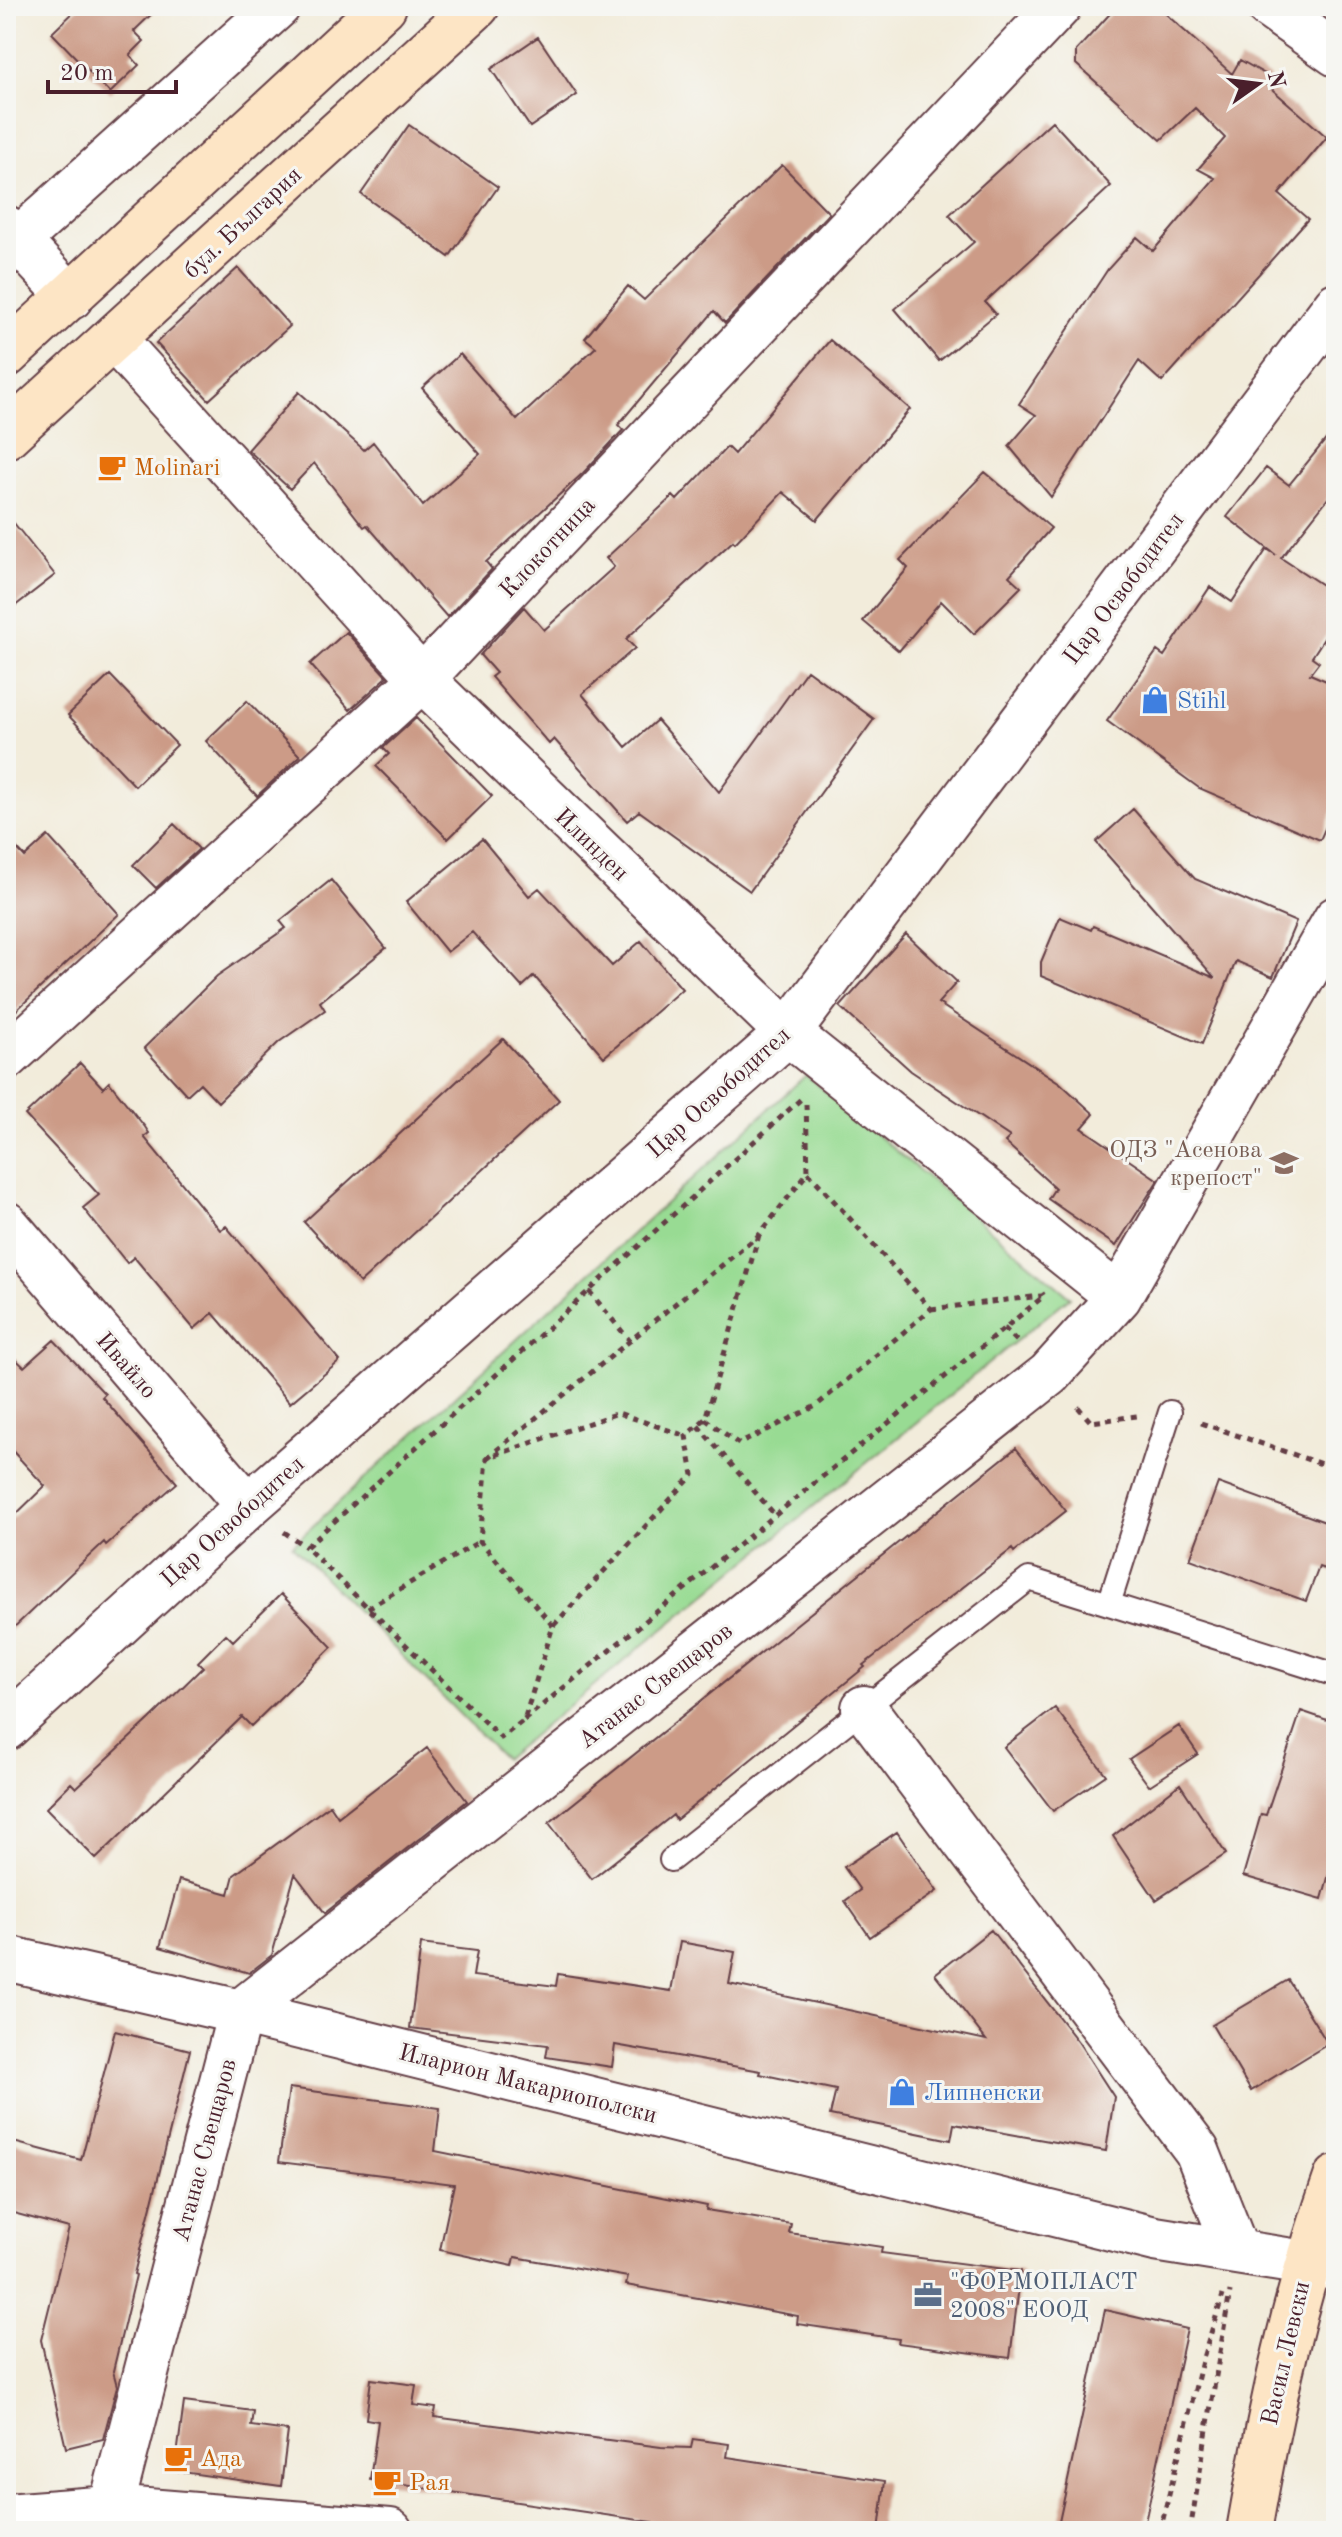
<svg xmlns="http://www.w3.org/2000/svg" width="1342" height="2537" font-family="'Old Standard TT',serif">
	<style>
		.green { fill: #98db93; stroke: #717d5f; stroke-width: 2 }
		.building { fill: #cc9b87 }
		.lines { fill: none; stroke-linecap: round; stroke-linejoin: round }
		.service-casing { stroke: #633e45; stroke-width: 26 }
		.minor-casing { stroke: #633e45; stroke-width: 48 }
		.secondary-casing { stroke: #633e45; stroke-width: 48 }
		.path { stroke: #633e45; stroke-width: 5; stroke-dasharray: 6 6; stroke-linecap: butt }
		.service { stroke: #fff; stroke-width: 22 }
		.minor { stroke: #fff; stroke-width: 44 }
		.secondary { stroke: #fde5c5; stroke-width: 44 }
		.labels { text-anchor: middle; stroke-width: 6; stroke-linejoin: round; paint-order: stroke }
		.street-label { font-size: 24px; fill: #4a1f2b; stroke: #f6f6f2 }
		.food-label { font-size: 24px; fill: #c56008; stroke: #f6f6f2; text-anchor: start }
		.shop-label { font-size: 24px; fill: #366cbe; stroke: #f6f6f2; text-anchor: start }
		.education-label { font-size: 24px; fill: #785e54; stroke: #f6f6f2; text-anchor: end }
		.service-label { font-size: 24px; fill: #4e5e75; stroke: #f6f6f2; text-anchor: start }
	</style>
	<rect width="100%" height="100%" fill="#f6f6f2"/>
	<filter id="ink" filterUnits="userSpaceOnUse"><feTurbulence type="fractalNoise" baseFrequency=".0125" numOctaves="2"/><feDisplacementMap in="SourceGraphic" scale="16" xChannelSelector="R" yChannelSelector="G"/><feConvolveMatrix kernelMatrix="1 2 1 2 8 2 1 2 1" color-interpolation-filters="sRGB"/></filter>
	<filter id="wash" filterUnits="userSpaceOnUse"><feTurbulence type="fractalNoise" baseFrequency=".006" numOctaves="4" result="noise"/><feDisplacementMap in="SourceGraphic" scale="32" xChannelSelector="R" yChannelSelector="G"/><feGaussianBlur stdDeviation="1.8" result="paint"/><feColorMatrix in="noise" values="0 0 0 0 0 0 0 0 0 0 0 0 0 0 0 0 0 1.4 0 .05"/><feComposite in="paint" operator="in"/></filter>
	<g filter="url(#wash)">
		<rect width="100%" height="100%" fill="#f2ecdb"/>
		<path class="green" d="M806 1075 1070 1297 504 1759 292 1545Z"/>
		<g id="blocks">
			<path class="building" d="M80 6H160L134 31 144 41 130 55 139 65 110 93 52 33Z
				M1117 6H1157L1232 74 1240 60 1270 77 1266 84 1327 137 1279 194 1308 219 1162 382 1139 361 1051 497 1009 446 1036 415 1019 404 1108 269 1137 237 1153 251 1215 178 1198 169 1225 138 1195 108 1161 140 1076 64V51Z
				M538 37 577 95 530 127 491 69Z
				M1052 121 1111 186 985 302 996 314 939 361 895 309 974 242 949 215Z
				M409 125 498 187 449 257 361 194Z
				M782 165 829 213 725 323 714 311 618 425 623 430 583 473 486 562 492 569 447 617 367 525 364 527 314 463 290 489 248 450 299 392 364 450 373 442 423 506 480 454 422 388 460 354 517 420 596 347 585 338 628 286 644 300Z
				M238 268 290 326 209 400 156 343Z
				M830 340 910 409 817 520 783 492 735 543 733 541 626 639 635 648 582 694 626 747 657 720 719 792 807 670 874 719 750 891 639 811 627 821 554 739 549 744 491 677 496 673 480 655 524 607 544 630 614 567 606 558 673 496 677 500 727 447 734 454Z
				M1336 427V488L1281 558 1336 594V620L1312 657 1319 662 1310 674 1336 685V804L1320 840 1199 788 1107 721 1157 651 1164 656 1210 587 1232 602 1267 549 1276 555 1227 517 1266 468 1289 485Z
				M985 472 1051 528 1009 576 1021 587 974 634 941 601 899 651 863 621 908 568 900 560Z
				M6 513 55 575 6 613Z
				M346 632 387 677 350 710 310 664Z
				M110 675 177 745 135 786 68 715Z
				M247 701 300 756 257 796 206 741Z
				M416 718 492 796 448 839 376 766 389 754 383 748Z
				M1133 809 1195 879 1296 922 1273 977 1236 961 1202 1044 1041 976V962L1060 917 1091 930 1093 926 1215 978 1096 842Z
				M174 824 199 849 156 888 133 865Z
				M48 836 119 914 6 1020V837L25 857Z
				M482 839 529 896 539 888 612 966 641 941 682 989 604 1057 534 976 522 987 472 932 447 952 406 902Z
				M331 880 386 948 320 1002 325 1010 279 1042 218 1102 200 1083 187 1095 144 1048 217 976 286 928 280 921Z
				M906 934 957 982 938 1003 1060 1083 1094 1114 1082 1128 1158 1180 1116 1246 1048 1199 1055 1188 1005 1142 1010 1137 911 1071 840 1007Z
				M503 1039 559 1100 360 1283 304 1222Z
				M80 1063 103 1088 109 1082 145 1127 149 1133 144 1137 220 1230 226 1226 340 1361 290 1403 213 1313 194 1329 134 1257 127 1263 83 1208 99 1195 25 1115Z
				M54 1340 105 1394 102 1397 177 1483 106 1545 104 1542 6 1635V1524L45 1486 6 1444V1350L24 1367Z
				M1016 1448 1066 1511 1014 1552 1012 1549 863 1665 865 1667 676 1820 673 1815 592 1879 549 1823Z
				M1218 1483 1336 1526V1573L1319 1567 1306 1601 1190 1559Z
				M281 1594 332 1647 251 1726 242 1717 96 1859 46 1808 71 1783 76 1788 150 1719 203 1667 198 1662 226 1634 233 1641Z
				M1055 1708 1106 1775 1053 1811 1004 1747Z
				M1301 1711 1336 1723V1849L1322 1899 1243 1876 1261 1814 1266 1815Z
				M1179 1726 1198 1754 1149 1786 1129 1759Z
				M427 1748 467 1801 325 1913 295 1874 272 1955 249 1973 160 1947 179 1880 229 1894 234 1875 330 1805 338 1817Z
				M1180 1784 1226 1854 1156 1900 1113 1836Z
				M897 1832 937 1891 870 1937 845 1901 860 1890 844 1867Z
				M991 1930 1079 2043 1114 2097 1106 2151 954 2124 951 2140 830 2115 836 2090 760 2074 761 2071 615 2045 612 2067 546 2057 548 2045 410 2028 421 1944 477 1951 473 1976 556 1986 558 1974 671 1991 680 1942 735 1952 729 1984 986 2040 935 1974Z
				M1288 1980 1328 2044 1251 2091 1212 2025Z
				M115 2031 190 2050 134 2274 136 2275 113 2371 117 2386 103 2439 66 2448 41 2340 69 2228 6 2211V2140L81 2160Z
				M289 2088 440 2108 435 2151 707 2206 706 2210 791 2224 789 2233 882 2247 881 2253 1021 2271 1010 2358 898 2343 899 2339 797 2324 798 2316 626 2285 628 2277 515 2257 513 2266 440 2250 454 2184 279 2162Z
				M1105 2310 1187 2329 1143 2531H1057Z
				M371 2379 416 2385 413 2405 436 2408 434 2417 661 2447 691 2448 693 2439 729 2444 727 2457 885 2481 879 2531H652L653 2522 370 2480 378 2421 366 2419Z
				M184 2402 253 2411 251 2426 288 2431 281 2486 175 2471Z"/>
		</g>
	</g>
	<g filter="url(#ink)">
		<use href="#blocks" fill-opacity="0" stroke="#633e45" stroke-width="2"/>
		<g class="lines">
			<defs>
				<path id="service" d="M1109 1604 1170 1412
					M671 1860 1029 1579 1336 1675"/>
				<path id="minor" d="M1268 6 1336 54
					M6 228 71 297
					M18 240 278 6
					M114 339 422 679 788 1033 1119 1297
					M6 1058 422 679 1059 6
					M6 1224 248 1506
					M864 1708 1197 2151 1237 2252
					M6 1728 248 1506 788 1033 1336 305
					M6 1958 240 2012 1155 2239 1336 2268
					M111 2508 240 2012 1049 1374 1119 1297 1336 919
					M6 2516 111 2508 390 2531"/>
				<path id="secondary" d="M6 355 384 6
					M6 436 477 6
					M1249 2531C1270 2411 1295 2293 1336 2178"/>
			</defs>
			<use href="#service" class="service-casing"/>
			<use href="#minor" class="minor-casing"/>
			<use href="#secondary" class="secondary-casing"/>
			<path class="path" d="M806 1104 808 1172
				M759 1235 705 1419 686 1436 693 1475 553 1626 524 1720 501 1738 306 1547 801 1099
				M589 1291 630 1341
				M931 1309 1041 1296
				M1004 1328 1020 1344
				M1078 1407 1091 1422 1137 1416
				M1201 1423 1336 1469
				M698 1426 775 1515
				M487 1458 759 1235 808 1172 931 1309 816 1406 739 1444 705 1419
				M284 1532 306 1547
				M368 1608 480 1541
				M553 1626 480 1541 487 1458 618 1413 686 1436
				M524 1720 1044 1296 1042 1293
				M1160 2531 1202 2361 1223 2295
				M1190 2531 1230 2292"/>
			<use href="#service" class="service"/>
			<use href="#minor" class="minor"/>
			<use href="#secondary" class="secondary"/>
		</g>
	</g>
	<defs>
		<symbol id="cafe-bare" viewBox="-9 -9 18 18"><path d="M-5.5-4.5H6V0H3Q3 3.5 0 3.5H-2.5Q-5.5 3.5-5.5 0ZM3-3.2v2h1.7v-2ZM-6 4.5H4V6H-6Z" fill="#e8710a" stroke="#f6f6f2" stroke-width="2.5" paint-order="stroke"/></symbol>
		<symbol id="shop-bare" viewBox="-9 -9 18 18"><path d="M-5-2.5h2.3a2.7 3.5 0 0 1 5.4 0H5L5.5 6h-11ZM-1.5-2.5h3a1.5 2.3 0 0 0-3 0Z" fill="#3f7fe0" stroke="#f6f6f2" stroke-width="2.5" paint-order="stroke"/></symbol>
		<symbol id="school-bare" viewBox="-9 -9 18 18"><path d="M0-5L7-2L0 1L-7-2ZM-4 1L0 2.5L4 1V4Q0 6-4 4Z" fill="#8d6e63" stroke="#f6f6f2" stroke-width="2.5" paint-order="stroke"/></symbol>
		<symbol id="office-bare" viewBox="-9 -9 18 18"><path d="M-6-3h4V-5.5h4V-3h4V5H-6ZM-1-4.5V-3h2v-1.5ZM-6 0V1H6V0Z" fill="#5c6f8a" stroke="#f6f6f2" stroke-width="2.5" paint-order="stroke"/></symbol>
	</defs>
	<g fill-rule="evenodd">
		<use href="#cafe-bare" x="92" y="447" width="40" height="40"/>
		<use href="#shop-bare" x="1135" y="680" width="40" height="40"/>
		<use href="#school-bare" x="1264" y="1143" width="40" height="40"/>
		<use href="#shop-bare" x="882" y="2072" width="40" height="40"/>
		<use href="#office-bare" x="908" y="2275" width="40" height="40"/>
		<use href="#cafe-bare" x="158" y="2438" width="40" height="40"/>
		<use href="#cafe-bare" x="367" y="2462" width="40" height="40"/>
	</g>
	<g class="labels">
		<g class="street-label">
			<text transform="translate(242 222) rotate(-43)" y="8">бул. България</text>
			<text transform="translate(547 547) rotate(-47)" y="8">Клокотница</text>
			<text transform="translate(1123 588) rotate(-53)" y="8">Цар Освободител</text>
			<text transform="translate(592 844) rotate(44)" y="8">Илинден</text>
			<text transform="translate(718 1092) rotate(-42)" y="8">Цар Освободител</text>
			<text transform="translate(127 1365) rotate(49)" y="8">Ивайло</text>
			<text transform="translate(232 1521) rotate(-42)" y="8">Цар Освободител</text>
			<text transform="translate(655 1685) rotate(-38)" y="8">Атанас Свещаров</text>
			<text transform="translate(528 2083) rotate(14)" y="8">Иларион Макариополски</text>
			<text transform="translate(204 2150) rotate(-75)" y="8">Атанас Свещаров</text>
			<text transform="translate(1285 2353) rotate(-77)" y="8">Васил Левски</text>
		</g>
		<g class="food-label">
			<text x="134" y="475">Molinari</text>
			<text x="200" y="2466">Ада</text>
			<text x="409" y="2490">Рая</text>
		</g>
		<g class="shop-label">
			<text x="1177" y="708">Stihl</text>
			<text x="924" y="2100">Липненски</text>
		</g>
		<g class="education-label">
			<text x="1262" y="1157">ОДЗ "Асенова<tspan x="1262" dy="28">крепост"</tspan></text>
		</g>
		<g class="service-label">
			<text x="950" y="2289">"ФОРМОПЛАСТ<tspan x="950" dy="28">2008" ЕООД</tspan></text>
		</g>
	</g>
	<rect width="1342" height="2537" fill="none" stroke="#f6f6f2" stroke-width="32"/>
	<g transform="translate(1258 84) rotate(76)" stroke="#f6f6f2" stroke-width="6" paint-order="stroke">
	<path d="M0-6L14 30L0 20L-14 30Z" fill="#4a1f2b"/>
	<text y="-12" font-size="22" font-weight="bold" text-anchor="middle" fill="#4a1f2b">N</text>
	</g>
	<path d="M48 80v12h128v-12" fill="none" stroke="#4a1f2b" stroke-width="4"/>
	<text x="60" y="80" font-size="24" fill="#4a1f2b" stroke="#f6f6f2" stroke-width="6" paint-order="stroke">20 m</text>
</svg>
